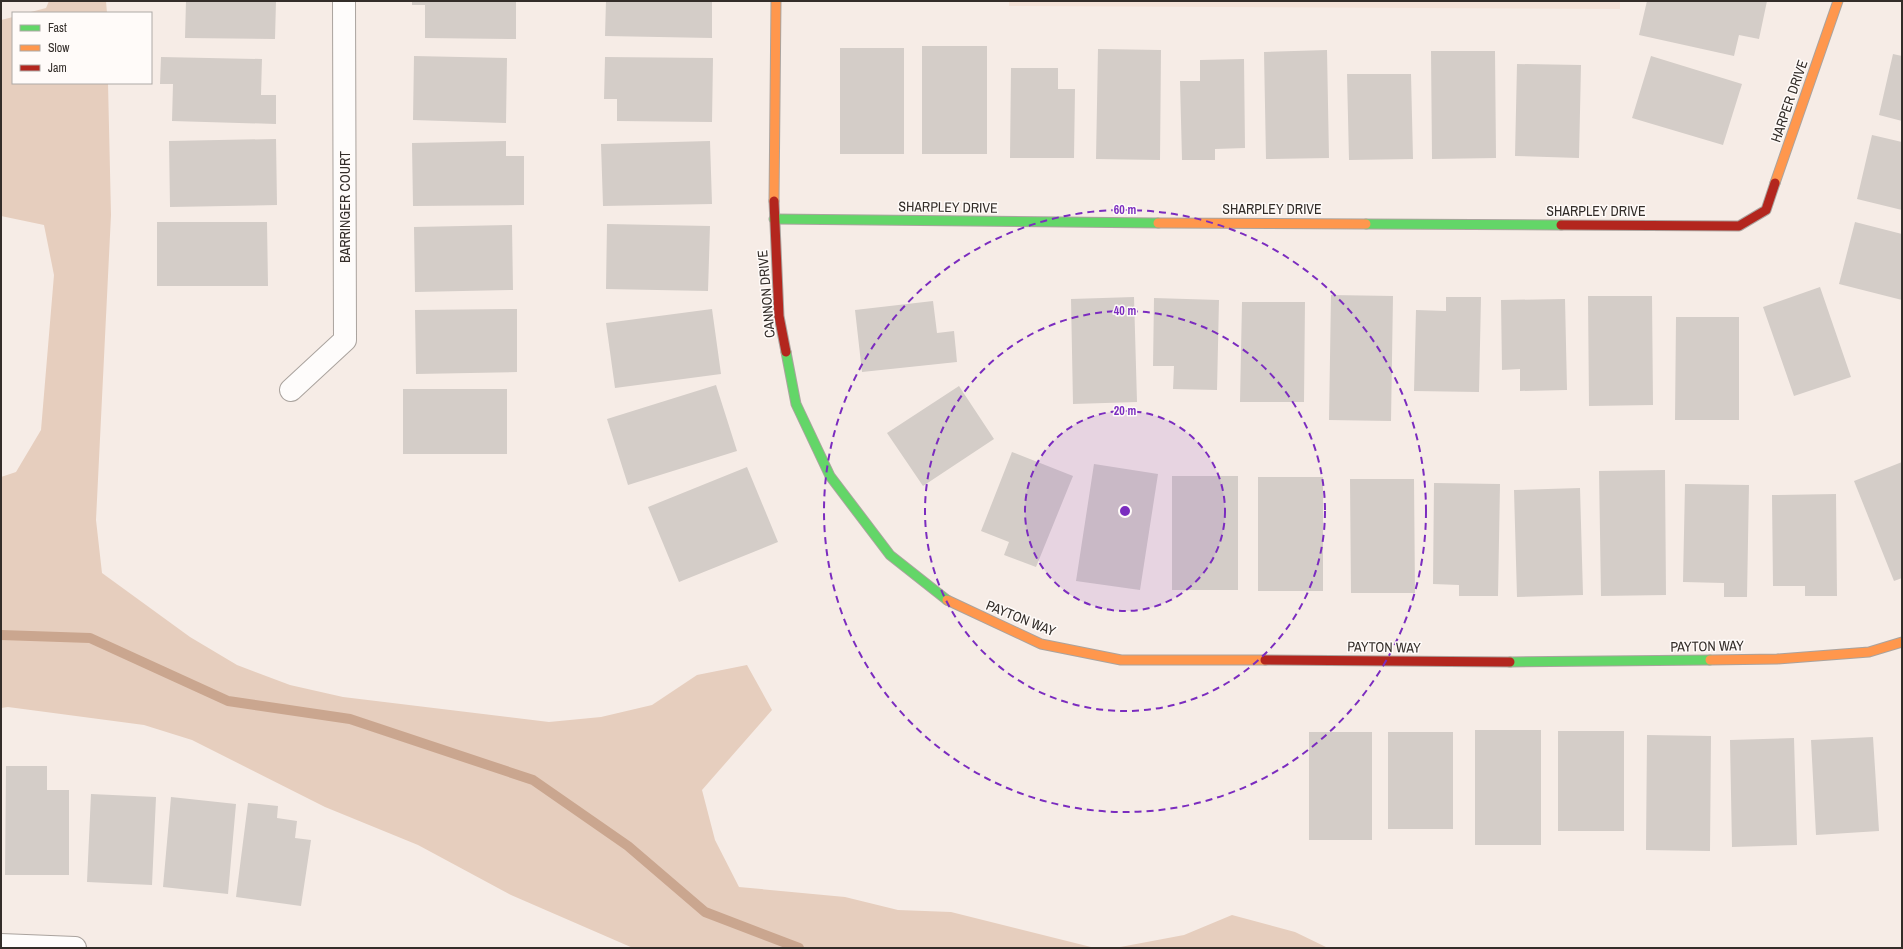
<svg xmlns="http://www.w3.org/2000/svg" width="1903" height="949" font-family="'Archivo Narrow',sans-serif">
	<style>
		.built { fill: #f4e2d7 }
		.green { fill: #e6cebe }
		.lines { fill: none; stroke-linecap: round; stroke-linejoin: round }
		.stream { stroke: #caa68f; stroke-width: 10 }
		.building { fill: #d4cdc8 }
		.street-casing { stroke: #aaa39e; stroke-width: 24 }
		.fast-casing { stroke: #aaa39e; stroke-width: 11 }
		.slow-casing { stroke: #aaa39e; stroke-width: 11 }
		.jam-casing { stroke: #aaa39e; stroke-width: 11 }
		.street { stroke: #fefcfb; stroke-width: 22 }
		.fast { stroke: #63d668; stroke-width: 9 }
		.slow { stroke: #ff974d; stroke-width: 9 }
		.jam { stroke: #b3261e; stroke-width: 9 }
		.ring { fill: none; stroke: #7b2cbf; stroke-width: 2; stroke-dasharray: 7 5 }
		.labels { text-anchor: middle; stroke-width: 3; stroke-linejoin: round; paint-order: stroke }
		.street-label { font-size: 14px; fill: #332d29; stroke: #fffbf9 }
		.centre { fill: #7b2cbf; stroke: #fffbf9; stroke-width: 2 }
		.ring-label { font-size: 12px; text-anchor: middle; font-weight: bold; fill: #7b2cbf; stroke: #fffbf9; stroke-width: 3; stroke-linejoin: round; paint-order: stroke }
	</style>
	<rect width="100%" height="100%" fill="#f6ece6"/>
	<path class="built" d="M1009 1H1620V9L1009 6Z"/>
	<path class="green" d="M49 1H106L107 13H27L46 8Z
		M13 17V83H108L111 215 96 520 102 573 190 637 237 665 290 685 343 697 549 722 601 717 652 705 697 675 747 665 772 710 702 790 715 840 739 887 845 897 898 910 951 912 1095 948H633L511 895 418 845 325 807 192 740 144 725 8 707 1 708V477L16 472 41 430 54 275 44 225 1 216V20Z
		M1232 915 1295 932 1328 948H1115L1184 935Z"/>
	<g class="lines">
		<path class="stream" d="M1 635 90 638 228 701 350 719 533 780 628 846 705 912 799 948"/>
	</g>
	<path class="building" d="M186 1H276L275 39 185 38Z
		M412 1H516V39L425 38V5H412Z
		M606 1H712V38L605 36Z
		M1647 1H1767L1759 39 1739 35 1734 56 1639 35Z
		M922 46H987V154H922Z
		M840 48H904V154H840Z
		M1098 49 1161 50 1160 160 1096 159Z
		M1327 50 1329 158 1266 159 1264 52Z
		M1431 51H1495L1496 158 1432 159Z
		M1893 54 1902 56V121L1879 115Z
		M414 56 507 58 506 123 413 120Z
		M1651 56 1742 84 1723 145 1632 118Z
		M161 57 262 59 261 95H276V124L172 121 173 84H160Z
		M605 57 713 58 712 122 617 121V99H604Z
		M1244 59 1245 148 1215 149V160H1182L1180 81H1200V60Z
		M1517 64 1581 65 1579 158 1515 156Z
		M1011 68H1058V89H1075L1074 158H1010Z
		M1347 74H1411L1413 159 1349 160Z
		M1872 135 1902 142V210L1857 199Z
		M276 139 277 205 170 207 169 141Z
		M506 141V156H524V205L413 206 412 143Z
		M710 141 712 204 603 206 601 144Z
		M157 222H267L268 286H157Z
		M1855 222 1902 234V300L1839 284Z
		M607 224 710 226 708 291 606 289Z
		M512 225 513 290 415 292 414 227Z
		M1820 287 1851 377 1794 396 1763 307Z
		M1331 295 1393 296 1391 421 1329 420Z
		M1588 296H1652L1653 405 1589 406Z
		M1134 297 1137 402 1073 404 1071 299Z
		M1446 297H1481L1479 392 1414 391 1416 310 1446 311Z
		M1154 298 1219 300 1217 390 1173 389 1174 366H1153Z
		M1565 299 1567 390 1520 391V369L1502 370 1501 300Z
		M933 301 937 333 954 331 957 362 862 372 855 310Z
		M1242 302H1305L1304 402H1240Z
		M517 309V372L416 374 415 310Z
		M712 309 721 374 615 388 606 323Z
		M1676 317H1739V420H1675Z
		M716 385 737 451 628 485 607 419Z
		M959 386 994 439 923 486 887 433Z
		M403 389H507V454H403Z
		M1012 452 1073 476 1036 567 1004 555 1009 542 981 531Z
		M1902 462V578L1894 581 1854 481Z
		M1094 464 1158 474 1140 590 1076 581Z
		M747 467 778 542 679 582 648 507Z
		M1665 470 1666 595 1601 596 1599 471Z
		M1172 476H1238V590H1172Z
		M1258 477H1323V591H1258Z
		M1350 479H1414L1415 593H1351Z
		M1434 483 1500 484 1498 596H1459V585L1433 584Z
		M1685 484 1749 485 1747 597H1724V583L1683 582Z
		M1580 488 1583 595 1517 597 1514 490Z
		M1836 494 1837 596H1805V586H1773L1772 495Z
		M1475 730H1541V845H1475Z
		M1558 731H1624V831H1558Z
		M1309 732H1372V840H1309Z
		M1388 732H1453V829H1388Z
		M1647 735 1711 736 1710 851 1646 850Z
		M1873 737 1879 831 1816 835 1811 740Z
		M1794 738 1797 845 1732 847 1730 740Z
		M6 766H47V790H69V875H5Z
		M91 794 156 797 152 885 87 882Z
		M171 797 236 804 228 894 163 887Z
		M248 803 278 806 277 818 297 821 295 838 311 840 301 906 236 897Z"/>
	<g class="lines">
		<defs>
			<path id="street" d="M291 390 345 340 344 1
				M1 945 75 948"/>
			<path id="fast" d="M774 219 1158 223
				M1366 224 1561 225
				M786 352 796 404 830 476 890 555 947 600
				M1510 662 1710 660"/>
			<path id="slow" d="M1775 183 1838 1
				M774 201 776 1
				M1158 223 1366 224
				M947 600 1041 644 1121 660H1265
				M1710 660 1777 659 1869 652 1902 642"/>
			<path id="jam" d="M774 201 779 316 786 352
				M1561 225 1739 226 1766 210 1775 183
				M1265 660 1510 662"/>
		</defs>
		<use href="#street" class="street-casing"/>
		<use href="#fast" class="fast-casing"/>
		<use href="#slow" class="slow-casing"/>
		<use href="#jam" class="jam-casing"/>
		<use href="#street" class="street"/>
		<use href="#fast" class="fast"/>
		<use href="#slow" class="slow"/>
		<use href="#jam" class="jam"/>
	</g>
	<circle cx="1125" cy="511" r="100" fill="#7b2cbf" fill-opacity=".12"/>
	<g class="ring">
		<circle cx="1125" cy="511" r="100"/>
		<circle cx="1125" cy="511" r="200"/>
		<circle cx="1125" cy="511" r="301"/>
	</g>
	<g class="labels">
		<g class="street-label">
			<text transform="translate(1789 101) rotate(-71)" y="5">HARPER DRIVE</text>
			<text transform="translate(345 207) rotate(-90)" y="5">BARRINGER COURT</text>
			<text transform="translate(948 207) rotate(1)" y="5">SHARPLEY DRIVE</text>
			<text x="1272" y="214">SHARPLEY DRIVE</text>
			<text x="1596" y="216">SHARPLEY DRIVE</text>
			<text transform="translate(766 294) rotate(-95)" y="5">CANNON DRIVE</text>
			<text transform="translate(1021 618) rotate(22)" y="5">PAYTON WAY</text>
			<text transform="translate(1707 646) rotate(-1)" y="5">PAYTON WAY</text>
			<text transform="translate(1384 647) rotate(1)" y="5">PAYTON WAY</text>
		</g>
	</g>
	<circle cx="1125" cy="511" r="6" class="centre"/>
	<g class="ring-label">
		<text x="1125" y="214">60 m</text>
		<text x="1125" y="315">40 m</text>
		<text x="1125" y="415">20 m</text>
	</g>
	<rect width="1903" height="949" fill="none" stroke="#332d29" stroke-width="4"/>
	<rect x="12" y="12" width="140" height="72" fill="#fffbf9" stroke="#ada9a6"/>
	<rect x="20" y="25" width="20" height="6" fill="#63d668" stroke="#ada9a6"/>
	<text x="48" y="32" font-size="12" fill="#332d29">Fast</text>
	<rect x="20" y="45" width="20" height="6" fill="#ff974d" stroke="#ada9a6"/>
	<text x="48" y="52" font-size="12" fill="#332d29">Slow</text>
	<rect x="20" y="65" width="20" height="6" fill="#b3261e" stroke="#ada9a6"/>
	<text x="48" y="72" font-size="12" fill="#332d29">Jam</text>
</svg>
